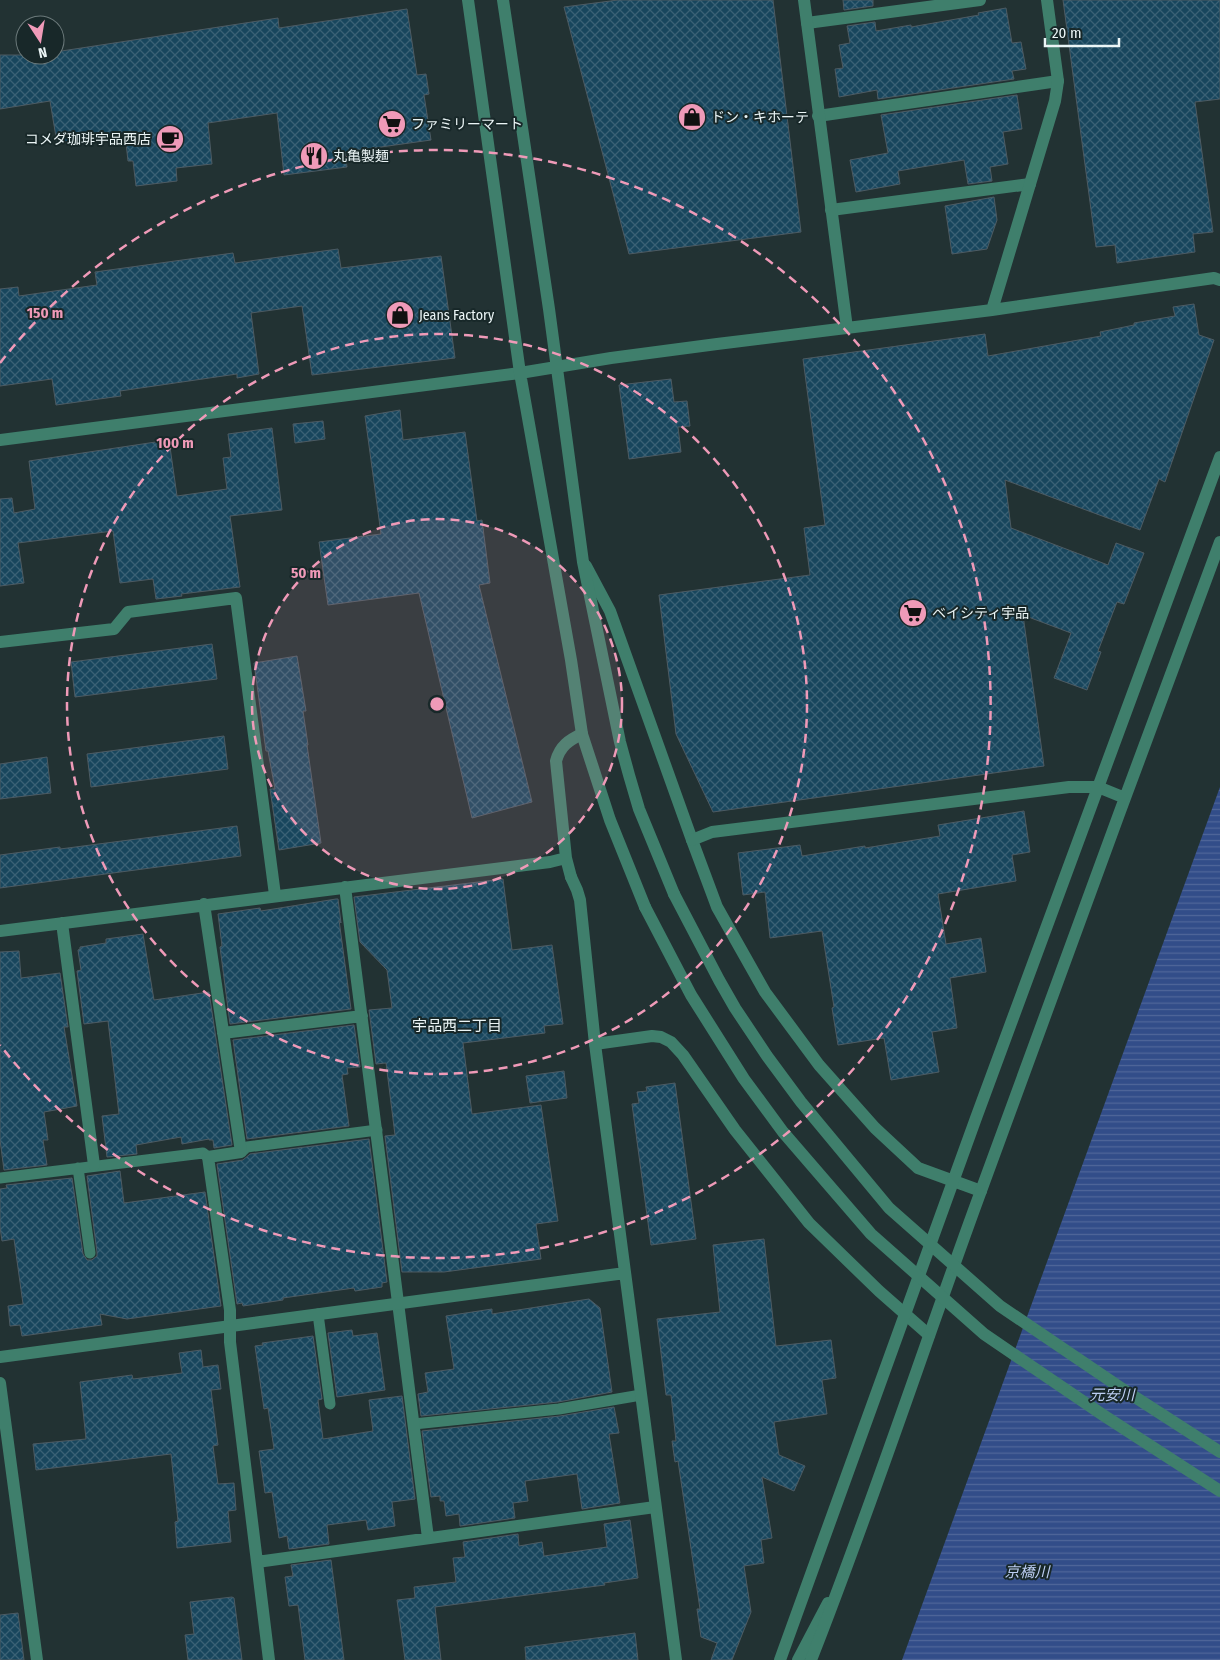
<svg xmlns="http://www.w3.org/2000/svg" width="1220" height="1660" font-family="'Fira Sans Condensed','Noto Sans JP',sans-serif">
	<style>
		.water { fill: url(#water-rules) }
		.building { fill: url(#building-cross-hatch); stroke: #4d5b63 }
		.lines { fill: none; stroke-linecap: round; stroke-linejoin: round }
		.service { stroke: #3f7f6c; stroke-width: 11 }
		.minor { stroke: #3f7f6c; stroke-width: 12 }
		.tertiary { stroke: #3f7f6c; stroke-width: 12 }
		.tertiary-bridge { stroke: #3f7f6c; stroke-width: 12 }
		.ring { fill: none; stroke: #ef9ab8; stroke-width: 2.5; stroke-dasharray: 9 6 }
		.labels { text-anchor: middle; stroke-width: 4; stroke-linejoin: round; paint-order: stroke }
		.poi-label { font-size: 14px; fill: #ebf5f6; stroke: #182829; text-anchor: start }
		.neighbourhood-label { font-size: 15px; fill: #ebf5f6; stroke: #182829 }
		.water-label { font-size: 15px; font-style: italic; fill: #bdcff3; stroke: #182829 }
		.centre { fill: #ef9ab8; stroke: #182829; stroke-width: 2.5 }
		.ring-label { font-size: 15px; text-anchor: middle; font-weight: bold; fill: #ef9ab8; stroke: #182829; stroke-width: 4; stroke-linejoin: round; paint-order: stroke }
	</style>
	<defs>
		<pattern id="water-rules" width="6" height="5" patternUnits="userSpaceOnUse" patternTransform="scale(1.25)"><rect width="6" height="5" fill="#324d89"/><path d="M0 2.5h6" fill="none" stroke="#50679a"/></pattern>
		<pattern id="building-cross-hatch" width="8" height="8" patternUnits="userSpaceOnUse" patternTransform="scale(1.25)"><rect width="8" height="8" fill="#18465d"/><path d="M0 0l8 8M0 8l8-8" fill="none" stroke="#3a6175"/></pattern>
	</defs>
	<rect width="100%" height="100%" fill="#223233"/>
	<path class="water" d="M1220 787V1660H902Z"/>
	<path class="building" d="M618 0H773L801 232 629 254 564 7Z
		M843 0H873V6L844 10Z
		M1063 0H1220V99L1195 102 1213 232 1193 234 1195 252 1117 263 1115 245 1096 247Z
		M1006 8 1012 43 1021 42 1026 69 1012 71 1014 79 878 99 877 90 839 97 835 69 843 68 839 45 850 43 847 26 875 22 876 31 911 25V27L979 15 978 13Z
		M407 9 417 75 426 74 429 94 424 95 431 140 345 152 347 167 284 175 277 113 208 123 212 164 176 168 177 181 136 186 133 161H128L125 134 57 143 50 101 0 109V55H55V52L278 18 279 28Z
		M1017 95 1022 129 1003 132 1008 164 990 167 992 181 968 184 964 160 898 171 900 184 856 192 850 160 888 153 881 115Z
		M994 197 997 220 987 249 952 254 945 206Z
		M338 249 341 268 441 256 455 358 312 375 302 306 251 313 259 374 237 378V374L120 391 121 396 56 405 52 379 0 386V289L18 287 19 296 97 285 95 272 233 253 235 263Z
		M1194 304 1199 335 1214 340 1165 482 1159 479 1140 530 1005 480 1011 528 1108 565 1116 543 1144 553 1124 604 1117 602 1098 651 1101 652 1087 690 1054 678 1071 633 1023 615 1044 766 713 812 676 734 659 595 810 575 804 528 825 525 803 359 985 334 988 356 1101 336 1100 332 1134 325V323L1175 316 1173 307Z
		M671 379 674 402 687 401 690 426 678 427 681 452 629 459 619 385Z
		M400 410 403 440 465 432 477 521 482 520 490 583 479 585 532 802 472 818 419 593 328 605 319 542 381 534 365 416Z
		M323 421 325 439 295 443 293 424Z
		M272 428 282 510 230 516 240 587 181 594 182 596 156 599 153 579 120 583 113 531 18 543 24 583 0 586V499L12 498 14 513 35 509 29 461 169 440 177 496 227 489 223 458 231 457 228 434Z
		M212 644 217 679 75 697 71 662Z
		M297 656 306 711H303L308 745H307L321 843 279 850 270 789H275L268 751H266L254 663Z
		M224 736 228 769 91 787 87 754Z
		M47 757 51 793 0 799V764Z
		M1024 811 1030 852 1012 855 1016 881 938 894 946 944 981 938 986 972 950 978 957 1028 932 1032 939 1072 891 1080 884 1038 838 1045 832 1008 834 1007 822 931 770 938 765 892 743 895 738 853 800 845 802 856 865 846V848L940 836 938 825Z
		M237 826 241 856 0 888V855L60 847V849Z
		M503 879 512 950 552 945 563 1024 544 1026 545 1033 463 1043 472 1114 541 1105 558 1221 536 1224 541 1259 444 1272H402L385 1136 395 1135 386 1063 376 1064 369 1010 392 1008 387 970 360 942 354 897Z
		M336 899H338L341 923 339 920 351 1009 230 1024 220 947 222 946 218 914 260 908 261 911Z
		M143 934 154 1000 209 992 232 1145 214 1148 213 1140H209V1139L182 1144 181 1137 136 1145 137 1154 107 1157 102 1116 119 1114 108 1021 84 1024 77 971 81 970 78 950 80 949V947L106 943V939Z
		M19 951 21 978 60 973 68 1027H64L77 1106 44 1112 48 1140H43L47 1165 4 1170 0 1140V952Z
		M354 1025 360 1067 347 1068 348 1074 342 1075 349 1126 247 1139 233 1040Z
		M564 1071 567 1098 530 1103 526 1076Z
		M675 1083 696 1239 651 1245 632 1104 639 1103 637 1092 647 1091 646 1087Z
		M369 1139 387 1282 382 1283V1287L355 1291 354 1288 283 1298V1300L243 1306 242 1303 237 1304 217 1164 243 1160 250 1154Z
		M120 1171 124 1203 205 1192 221 1306 127 1319 100 1314 102 1325 22 1336 20 1325 10 1326 8 1306 23 1304 14 1239 2 1241 0 1227V1189L7 1188 6 1185 72 1178 83 1254 87 1260H92L97 1256V1252L87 1176Z
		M764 1239 776 1346 831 1340 836 1378 822 1380 827 1414 774 1422 779 1455 805 1466 794 1491 762 1477 772 1538 761 1540 764 1563 744 1566 751 1612 732 1660H711L717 1643 701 1637 697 1609H700L678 1461 675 1462 672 1441H676L671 1395H666L657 1319 720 1312 713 1245Z
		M589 1299 600 1308 612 1392 558 1402 421 1416 418 1394 428 1392 425 1373 454 1369 446 1316 492 1309V1314Z
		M352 1330 353 1336 377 1333 385 1390 337 1397 328 1333Z
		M313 1336 322 1399 318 1400 323 1439 373 1431 369 1400 402 1396 415 1499 392 1502 395 1526 368 1530 366 1520 327 1525 329 1544 289 1549 287 1536 279 1538 272 1492 265 1493 259 1451 274 1449 268 1408 264 1409 255 1346 263 1345 262 1343Z
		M201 1350 203 1367 218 1365 221 1389 211 1390 218 1445 213 1446 218 1484 234 1483 236 1510 228 1511 231 1542 177 1548 175 1522 178 1521 171 1454 36 1470 33 1444 86 1439 80 1382 132 1375 133 1379 182 1373 179 1353Z
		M614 1407 619 1433 609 1434 620 1503 582 1509 577 1474 525 1481 528 1501 513 1503 515 1518 460 1526 459 1514 446 1516 444 1501H440V1496L431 1497 422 1431 560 1416Z
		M630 1520 638 1578 604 1583 605 1585 435 1607 441 1660H405L397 1600 415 1598 414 1587 456 1582 453 1558 465 1557 463 1542 518 1534 519 1546 542 1542 544 1556 607 1547 604 1524Z
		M331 1560 344 1660H305L298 1605 289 1606 285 1577 293 1576 291 1565Z
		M232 1597 234 1598 242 1660H188L185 1635 194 1634 190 1602Z
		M18 1613 24 1660H0V1615Z
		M635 1633 638 1660H526L525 1647Z"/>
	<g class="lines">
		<path class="service" d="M241 1152 247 1147 377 1130
			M78 1168 90 1253
			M0 1178 203 1153 208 1157
			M318 1314 330 1404
			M414 1424 559 1409 641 1395"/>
		<path class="minor" d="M807 23 980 0
			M818 116 1058 81
			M831 210 1030 184
			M0 440 520 373
			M586 566 610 611 692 840 717 907 765 992 819 1065 875 1128 918 1168 981 1191
			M0 642 114 629 128 612 236 598 275 895
			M571 877 566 858 556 761C560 746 569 740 582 734
			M345 887 428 1538
			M204 904 241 1152 208 1157 230 1310V1342L269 1660
			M62 923 94 1165
			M0 931 550 862 566 858
			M223 1033 362 1016
			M595 1044 652 1036 661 1037 671 1042 683 1055 735 1130 809 1223 879 1291 929 1335
			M0 1383 37 1660
			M257 1562 655 1507
			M798 1660 828 1603"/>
		<path class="tertiary" d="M468 0 520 373 571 660 582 734 610 820 645 907
			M503 0 549 309 583 562 620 742 629 775 639 809 674 894
			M804 0 847 328
			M992 310 1055 101 1058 81 1047 0
			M520 373 611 358 717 344 992 310 1214 278 1220 280
			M692 840 712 832 1069 787H1098L1125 798
			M571 877 577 890 580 900 595 1044 676 1660
			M0 1357 625 1273
			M780 1660 976 1118 1220 457
			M811 1660C871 1508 922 1352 978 1199 1057 979 1139 761 1220 542"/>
		<path class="tertiary-bridge" d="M674 894 719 980 735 1008 767 1056 801 1102 889 1208 1000 1306 1121 1388 1220 1452
			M645 907 691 995 744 1079 783 1132 871 1234 984 1334 1103 1415 1220 1491"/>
	</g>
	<circle cx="437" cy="704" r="185" fill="#ef9ab8" fill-opacity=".12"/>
	<g class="ring">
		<circle cx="437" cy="704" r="185"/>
		<circle cx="437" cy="704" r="370"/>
		<path d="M0 363A554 554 0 1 1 0 1045"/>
	</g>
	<defs>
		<symbol id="shop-disc" viewBox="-11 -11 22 22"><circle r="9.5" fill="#ef9ab8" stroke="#182829"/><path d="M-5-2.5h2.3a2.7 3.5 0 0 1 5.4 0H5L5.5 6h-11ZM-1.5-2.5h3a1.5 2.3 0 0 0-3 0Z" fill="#111"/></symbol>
		<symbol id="supermarket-disc" viewBox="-11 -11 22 22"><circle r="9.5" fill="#ef9ab8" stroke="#182829"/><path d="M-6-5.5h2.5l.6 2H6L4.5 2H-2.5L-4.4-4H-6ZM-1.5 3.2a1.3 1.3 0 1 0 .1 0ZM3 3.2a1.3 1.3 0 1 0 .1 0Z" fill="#111"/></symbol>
		<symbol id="cafe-disc" viewBox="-11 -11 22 22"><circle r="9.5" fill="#ef9ab8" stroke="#182829"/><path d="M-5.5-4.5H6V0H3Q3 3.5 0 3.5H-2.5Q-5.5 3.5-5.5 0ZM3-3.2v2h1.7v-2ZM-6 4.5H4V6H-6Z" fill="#111"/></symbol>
		<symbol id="restaurant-disc" viewBox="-11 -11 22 22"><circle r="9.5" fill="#ef9ab8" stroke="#182829"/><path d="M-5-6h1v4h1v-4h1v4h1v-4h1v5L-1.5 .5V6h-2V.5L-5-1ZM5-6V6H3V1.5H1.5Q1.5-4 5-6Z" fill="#111"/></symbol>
	</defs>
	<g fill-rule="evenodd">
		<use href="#shop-disc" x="676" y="101" width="32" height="32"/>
		<use href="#supermarket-disc" x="376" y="108" width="32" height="32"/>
		<use href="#cafe-disc" x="154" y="123" width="32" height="32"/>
		<use href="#restaurant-disc" x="298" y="140" width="32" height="32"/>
		<use href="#shop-disc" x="384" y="299" width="32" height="32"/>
		<use href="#supermarket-disc" x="897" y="597" width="32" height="32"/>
	</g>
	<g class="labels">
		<g class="poi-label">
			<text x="711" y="122">ドン・キホーテ</text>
			<text x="411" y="129">ファミリーマート</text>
			<text x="151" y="144" text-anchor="end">コメダ珈琲宇品西店</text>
			<text x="333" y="161">丸亀製麺</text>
			<text x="419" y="320">Jeans Factory</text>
			<text x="932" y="618">ベイシティ宇品</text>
		</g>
		<g class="neighbourhood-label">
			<text x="457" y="1031">宇品西二丁目</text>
		</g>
		<g class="water-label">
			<text x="1112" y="1400">元安川</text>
			<text x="1027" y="1577">京橋川</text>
		</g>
	</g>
	<circle cx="437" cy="704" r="8" class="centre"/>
	<g class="ring-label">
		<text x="45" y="318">150 m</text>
		<text x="175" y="448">100 m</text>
		<text x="306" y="578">50 m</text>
	</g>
	<g transform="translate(40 40) rotate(168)"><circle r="24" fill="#182829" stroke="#6c7a7b"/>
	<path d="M0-4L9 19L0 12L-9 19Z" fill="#ef9ab8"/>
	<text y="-8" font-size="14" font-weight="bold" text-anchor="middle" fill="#ebf5f6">N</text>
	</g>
	<path d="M1045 38v8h74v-8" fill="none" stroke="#ebf5f6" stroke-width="2.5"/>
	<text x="1052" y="38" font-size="15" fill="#ebf5f6" stroke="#182829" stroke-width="4" paint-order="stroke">20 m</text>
</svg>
